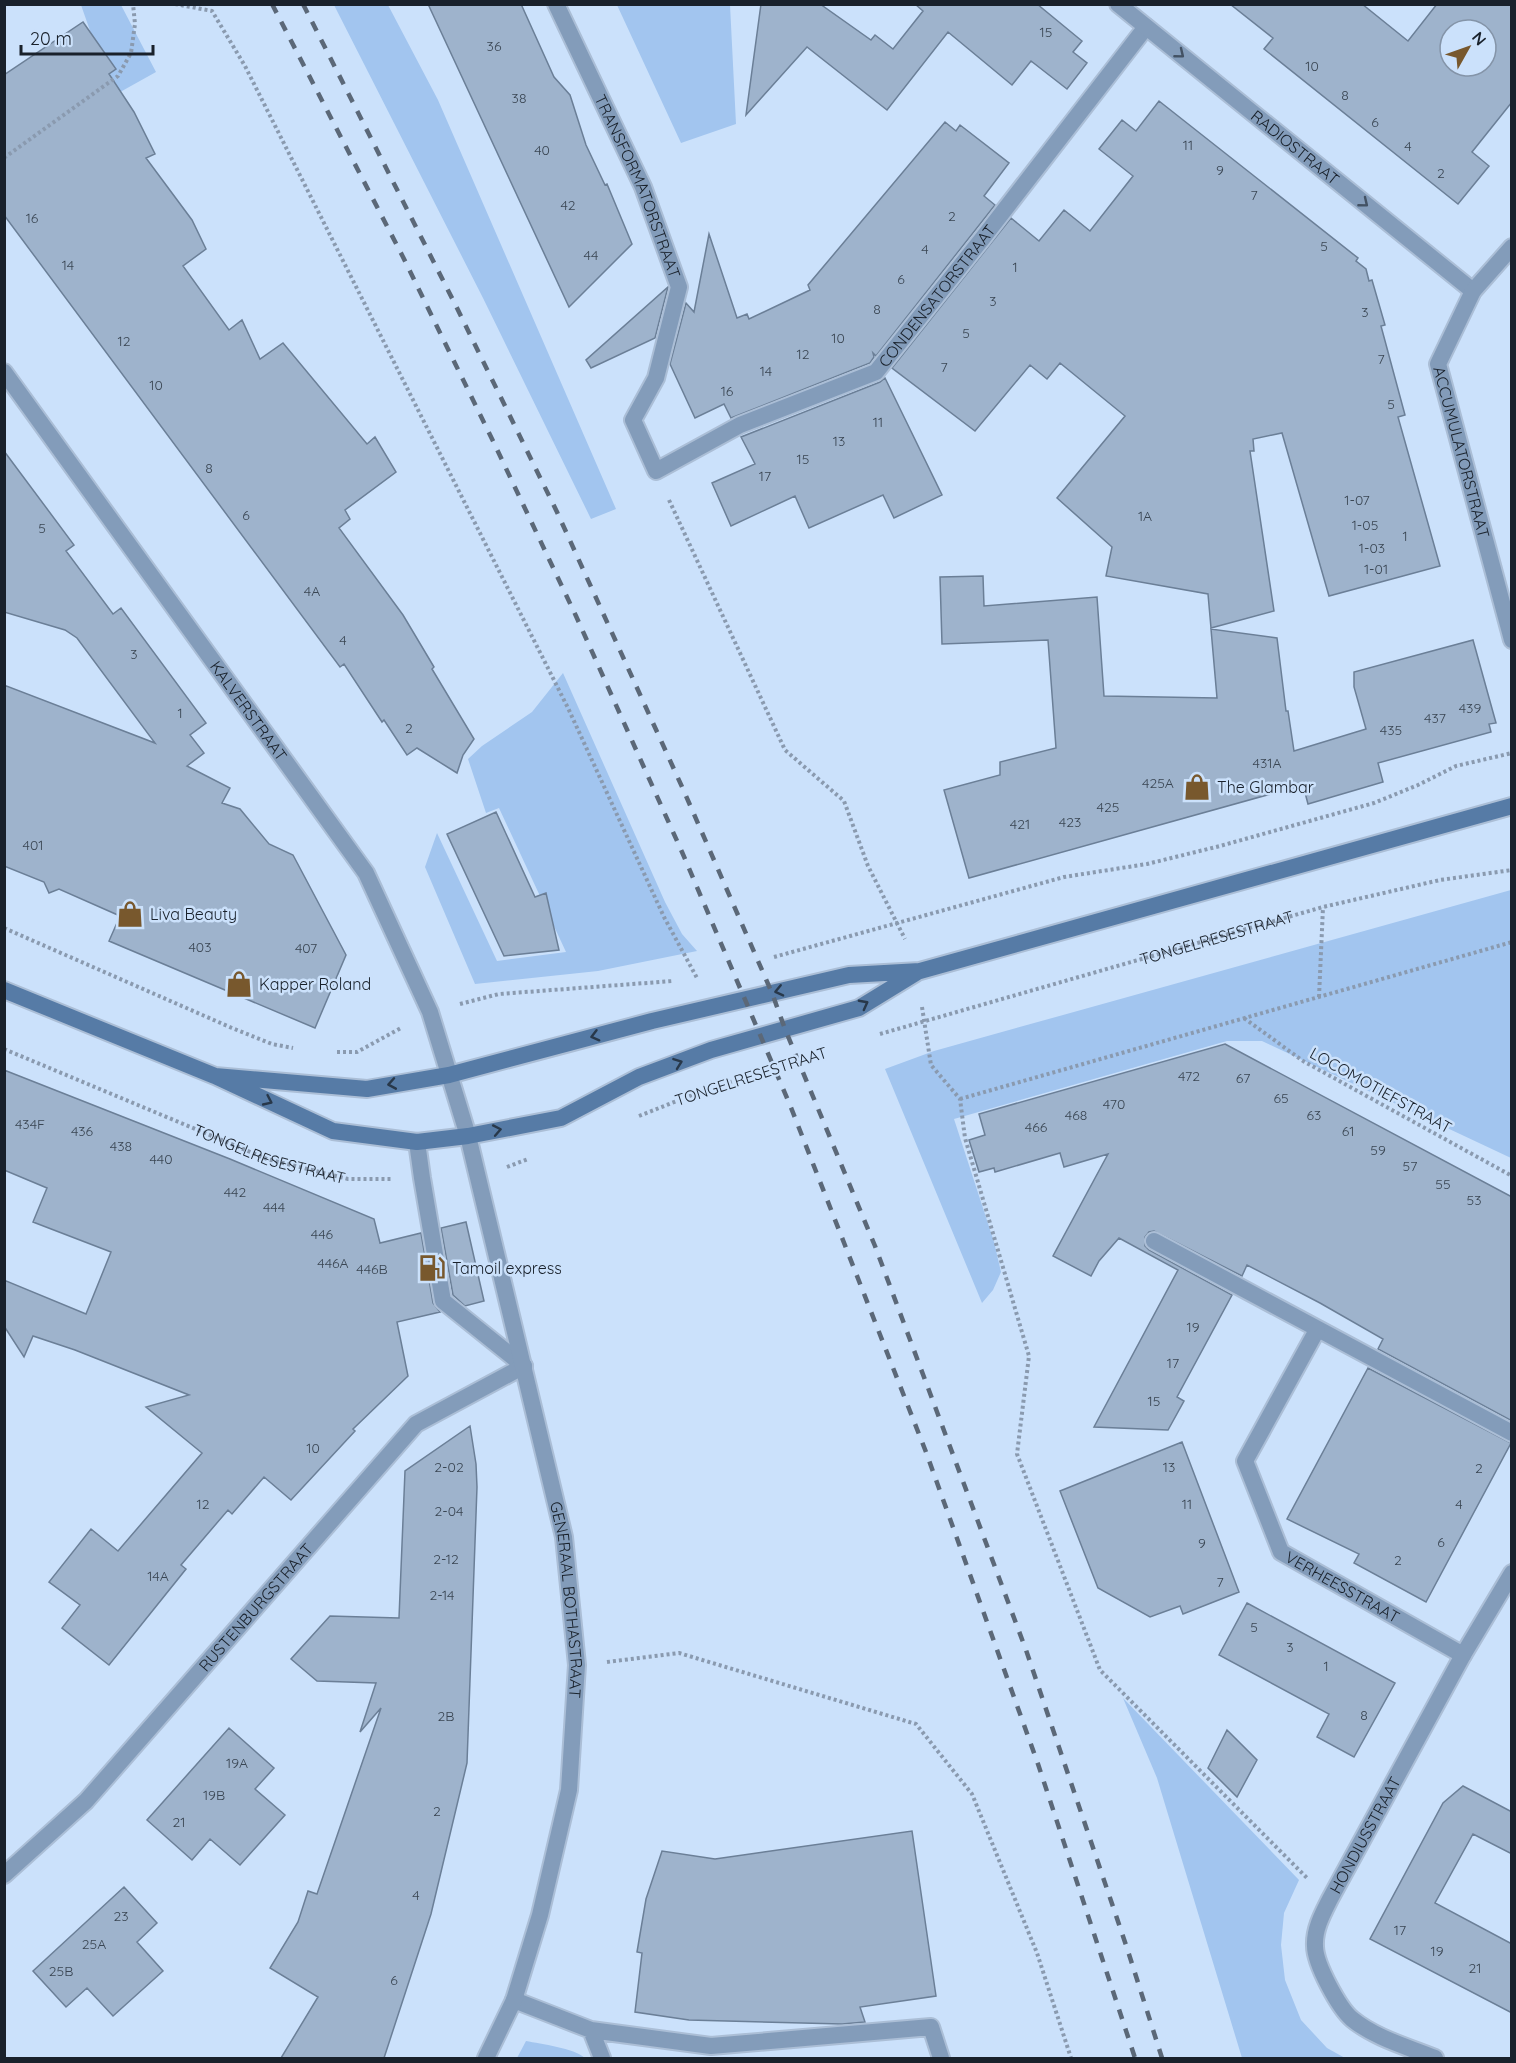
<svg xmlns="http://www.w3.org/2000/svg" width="1516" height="2063" font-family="Quicksand,sans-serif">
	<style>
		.green { fill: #a2c5ef }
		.building { fill: #9eb3cc; stroke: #6b7f97; stroke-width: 1.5; fill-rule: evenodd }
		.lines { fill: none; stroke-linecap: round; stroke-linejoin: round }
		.service-casing { stroke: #abbed6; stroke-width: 20 }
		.minor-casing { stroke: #abbed6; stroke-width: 20 }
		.tertiary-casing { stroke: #abbed6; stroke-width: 20 }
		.secondary-casing { stroke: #abbed6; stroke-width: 20 }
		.path { stroke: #8a9aaf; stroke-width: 4; stroke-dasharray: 3 3; stroke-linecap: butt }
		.service { stroke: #839cba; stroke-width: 16 }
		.minor { stroke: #839cba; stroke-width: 16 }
		.tertiary { stroke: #839cba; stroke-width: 16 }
		.secondary { stroke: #567ba6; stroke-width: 16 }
		.rail { stroke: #5b6878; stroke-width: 4.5; stroke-dasharray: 10 10; stroke-linecap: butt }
		.oneway { stroke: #435264 }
		.oneway2 { stroke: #28384a }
		.labels { text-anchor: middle; stroke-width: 5; stroke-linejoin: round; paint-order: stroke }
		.number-label { font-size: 14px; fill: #3a4653 }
		.street-label { font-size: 16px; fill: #19212b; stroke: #cbe1fb }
		.poi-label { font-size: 16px; fill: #19212b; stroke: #cbe1fb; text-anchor: start }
	</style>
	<rect width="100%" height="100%" fill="#cbe1fb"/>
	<path class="green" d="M81 5H121L156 72 113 96Z
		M334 5H388L438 100 616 509 591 519 483 298Z
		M617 5H730L736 124 681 143Z
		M563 673 665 902 682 934 697 951 598 971 475 984 425 867 437 833 497 961 566 952 499 808 486 813 468 759 482 746 532 712Z
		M1511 890V1158L1262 1041H1227L954 1119 994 1242 1001 1272 993 1290 982 1303 885 1069 934 1051Z
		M1123 1698 1299 1880 1284 1913 1281 1945 1285 1980 1301 2020 1327 2048 1345 2058H1242L1157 1778Z
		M526 2041C541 2044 574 2048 585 2058H517Z"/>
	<path class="building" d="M428 4H521L554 77 570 95 586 145 605 185 607 184 632 244 569 307Z
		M761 4H820L871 40 875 35 893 49 923 11 915 4H1037L1082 41 1073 52 1087 63 1067 89 1031 61 1012 85 948 32 887 110 807 47 746 115Z
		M1230 4H1362L1408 41 1437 4H1512V102L1472 152 1489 166 1458 204 1264 49 1273 38ZM1450 30H1486V66H1450Z
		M83 22 116 69 109 74 134 112 155 154 146 158 192 220 206 249 183 266 229 330 242 320 260 359 283 343 367 444 375 437 396 472 345 510 350 519 339 528 403 615 434 667 432 669 474 739 463 755 457 773 417 748 407 755 384 720 382 722 344 664 340 667 4 215V75Z
		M1159 101 1358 258 1356 261 1366 269 1369 281 1372 280 1385 325 1381 326 1405 415 1398 417 1440 566 1329 596 1282 433 1253 439 1254 451H1250L1274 611 1211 628 1208 594 1106 576 1112 547 1057 498 1125 416 1060 363 1047 379 1030 365 975 431 892 368 1011 218 1039 241 1064 210 1090 231 1133 176 1099 149 1122 120 1136 131Z
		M945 122 956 131 960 125 1009 163 984 196 995 205 876 356 873 353 874 357 870 363 731 418 724 404 695 418 670 364 686 303 694 312 709 234 737 318 747 314 749 319 810 290 808 285Z
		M668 287 655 338 591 368 586 360Z
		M885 378 942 495 894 518 883 495 809 528 795 496 731 526 712 483 755 464 741 437 880 382Z
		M4 451 74 545 66 551 113 614 121 608 206 723 190 735 204 753 187 766 230 788 222 803 240 809 269 844 293 855 346 955 315 1028 109 941 120 916 59 889 49 893 44 882 4 866V685L155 743 77 638 65 630 4 612Z
		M983 576 984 606 1097 597 1104 696 1217 698 1211 629 1277 638 1286 711H1288L1294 751 1366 729 1354 687V672L1473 640 1496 723 1489 724 1491 732 1378 763 1383 782 1308 804 1303 785 969 878 944 790 1000 775V762L1056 748 1048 640 942 644 940 577Z
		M496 812 535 897 546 893 559 950 504 956 447 834Z
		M1225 1044 1512 1197V1421L1378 1349 1383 1339 1320 1303 1247 1265 1242 1276 1154 1231 1149 1232 1145 1237V1246L1149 1250 1232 1295 1177 1397 1184 1401 1168 1430 1094 1427 1178 1270 1119 1238 1099 1261 1091 1276 1053 1256 1108 1154 1064 1167 1060 1153 995 1172 994 1168 979 1172 969 1140 985 1135 979 1114Z
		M4 1070 230 1159 374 1219 380 1243 421 1233 433 1303 440 1312 397 1322 408 1376 353 1429 355 1431 291 1500 264 1477 232 1514 228 1510 181 1565 186 1569 109 1665 62 1628 80 1605 49 1582 91 1529 118 1551 202 1453 146 1407 189 1395 75 1350 33 1336 24 1357 4 1326V1280L86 1314 111 1252 33 1222 47 1188 4 1170Z
		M466 1222 484 1301 465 1306 453 1295 441 1228Z
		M1368 1368 1511 1443 1426 1602 1354 1563 1359 1554 1287 1519Z
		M470 1426 476 1464 477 1487 467 1763 431 1914 384 2058H281L318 1997 270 1968 298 1922 308 1891 317 1894 381 1708 360 1732 376 1683 317 1681 291 1659 330 1616 399 1618 405 1471Z
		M1182 1442 1239 1592 1183 1614 1180 1606 1150 1617 1098 1588 1060 1491Z
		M1247 1603 1395 1683 1354 1757 1317 1737 1329 1714 1219 1655Z
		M229 1728 274 1768 255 1789 285 1815 240 1865 210 1839 192 1860 147 1820Z
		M1227 1730 1257 1760 1237 1797 1208 1768Z
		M1463 1786 1512 1812V1854L1473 1834 1435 1903 1512 1944V2013L1370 1939 1443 1803Z
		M912 1831 936 1996 860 2007 865 2022 842 2024 689 2020 635 2012 642 1953 637 1952 646 1899 662 1851 715 1859Z
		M124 1887 157 1923 137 1942 163 1971 113 2016 87 1988 66 2007 33 1971Z"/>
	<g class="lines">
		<defs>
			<path id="service" d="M417 1142 422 1178 443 1301 524 1366
				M1154 1241 1512 1433
				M514 2000 591 2030 602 2058
				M591 2030 711 2046 931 2027 941 2058"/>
			<g id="minor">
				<path id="s3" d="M556 4 643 187 679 287 656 378 633 420 656 471 740 425 876 372 982 239 1146 27"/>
				<path id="s4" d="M1118 4 1473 291"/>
				<path id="s5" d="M1512 247 1473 291 1438 364 1512 640"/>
				<path id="s6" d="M1317 1330 1245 1461 1281 1552 1463 1655"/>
				<path id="s7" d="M4 1875 86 1801 416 1424 524 1366"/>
				<path id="s8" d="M1435 2058C1408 2047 1375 2038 1352 2019 1339 2008 1315 1964 1315 1946 1314 1929 1323 1913 1330 1899L1463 1655 1512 1573"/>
			</g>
			<g id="tertiary">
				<path id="s9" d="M4 372 366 873 430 1012 468 1136 564 1537 577 1665 569 1790 540 1915 514 2000 486 2058"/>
			</g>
			<path id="secondary" d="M4 990 215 1076 333 1131 417 1142 468 1136 561 1118 639 1077 711 1050 859 1008 916 973
				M215 1076 367 1089 449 1075 652 1021 849 975 920 971 1512 806"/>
		</defs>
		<use href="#service" class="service-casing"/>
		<use href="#minor" class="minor-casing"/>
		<use href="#tertiary" class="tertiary-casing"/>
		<use href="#secondary" class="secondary-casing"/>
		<g class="path">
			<path d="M175 4 212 11 245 66 568 708 664 917 697 978"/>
			<path d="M4 158 118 76 131 53 135 24 133 4"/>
			<path d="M669 500 785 750 844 801 868 866 905 939"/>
			<path d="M4 928 232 1028 272 1044 293 1048"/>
			<path d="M774 957 1064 877 1147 864 1220 846 1374 803 1418 785 1456 766 1512 753"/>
			<path d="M1319 997 1323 907"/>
			<path d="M460 1004 499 994 673 981"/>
			<path d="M922 1007 931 1065 960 1099 965 1138 1029 1356 1017 1454 1100 1670 1307 1878"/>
			<path d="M1244 1018 1303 1061 1512 1176"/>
			<path id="s1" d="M880 1034 1323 907 1440 880 1512 870"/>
			<path id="s2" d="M4 1049 267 1159 348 1179H391"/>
			<path d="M337 1052H357L401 1028"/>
			<path d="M960 1099 1512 942"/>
			<path d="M639 1116 697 1093 776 1067"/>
			<path d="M507 1167 528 1159"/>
			<path d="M607 1662 679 1653 916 1724 972 1794 1037 1953 1071 2058"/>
		</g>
		<use href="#service" class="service"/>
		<use href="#minor" class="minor"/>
		<use href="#tertiary" class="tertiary"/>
		<use href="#secondary" class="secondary"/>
		<path class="rail" d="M272 4 403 257 493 441 576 616 682 852 790 1105 926 1452 1038 1764 1135 2058
			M303 4 456 306 557 512 683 789 772 993 785 1029 875 1246 1026 1650 1127 1948 1162 2058"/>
	</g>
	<defs><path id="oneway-chevron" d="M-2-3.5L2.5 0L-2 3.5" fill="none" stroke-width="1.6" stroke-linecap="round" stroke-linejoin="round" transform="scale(1.5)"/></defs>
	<g class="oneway">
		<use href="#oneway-chevron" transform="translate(1180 54) rotate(39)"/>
		<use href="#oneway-chevron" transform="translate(1364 203) rotate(39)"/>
	</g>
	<g class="oneway2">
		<use href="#oneway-chevron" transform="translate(779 991) rotate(167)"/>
		<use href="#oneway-chevron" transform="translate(864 1004) rotate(-28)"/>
		<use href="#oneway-chevron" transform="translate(595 1036) rotate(165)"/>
		<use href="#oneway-chevron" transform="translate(678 1063) rotate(-20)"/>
		<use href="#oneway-chevron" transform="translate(392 1084) rotate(170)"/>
		<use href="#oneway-chevron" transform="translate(268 1101) rotate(25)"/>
		<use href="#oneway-chevron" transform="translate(497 1130) rotate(-11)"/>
	</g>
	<defs>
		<symbol id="shop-bare" viewBox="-9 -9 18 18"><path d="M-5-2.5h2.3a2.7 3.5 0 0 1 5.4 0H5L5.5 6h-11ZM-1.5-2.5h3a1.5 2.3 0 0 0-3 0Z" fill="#78582d" stroke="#cbe1fb" stroke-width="2.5" paint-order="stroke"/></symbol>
		<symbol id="fuel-bare" viewBox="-9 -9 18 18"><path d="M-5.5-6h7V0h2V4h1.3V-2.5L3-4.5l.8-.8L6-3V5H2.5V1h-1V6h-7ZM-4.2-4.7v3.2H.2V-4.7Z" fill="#78582d" stroke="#cbe1fb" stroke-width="2.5" paint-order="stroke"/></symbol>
	</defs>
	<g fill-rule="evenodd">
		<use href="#shop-bare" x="1178" y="768" width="38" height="38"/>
		<use href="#shop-bare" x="111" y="895" width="38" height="38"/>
		<use href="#shop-bare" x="220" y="965" width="38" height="38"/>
		<use href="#fuel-bare" x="413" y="1249" width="38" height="38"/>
	</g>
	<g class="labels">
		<g class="number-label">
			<text x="1046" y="37">15</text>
			<text x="494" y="51">36</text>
			<text x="1312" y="71">10</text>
			<text x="1345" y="100">8</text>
			<text x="519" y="103">38</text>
			<text x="1375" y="127">6</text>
			<text x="1188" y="150">11</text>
			<text x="1408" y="151">4</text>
			<text x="542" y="155">40</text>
			<text x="1220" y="175">9</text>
			<text x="1441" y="178">2</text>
			<text x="1254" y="200">7</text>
			<text x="568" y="210">42</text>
			<text x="952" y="221">2</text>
			<text x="32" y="223">16</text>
			<text x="1324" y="251">5</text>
			<text x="925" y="254">4</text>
			<text x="591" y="260">44</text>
			<text x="68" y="270">14</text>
			<text x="1015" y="272">1</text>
			<text x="901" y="284">6</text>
			<text x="993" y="306">3</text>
			<text x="877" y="314">8</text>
			<text x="1365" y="317">3</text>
			<text x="966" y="338">5</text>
			<text x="838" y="343">10</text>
			<text x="124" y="346">12</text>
			<text x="803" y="359">12</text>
			<text x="1381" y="364">7</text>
			<text x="944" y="372">7</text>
			<text x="766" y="376">14</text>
			<text x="156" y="390">10</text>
			<text x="727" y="396">16</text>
			<text x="1391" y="409">5</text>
			<text x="878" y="427">11</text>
			<text x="839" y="446">13</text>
			<text x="803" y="464">15</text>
			<text x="209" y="473">8</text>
			<text x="765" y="481">17</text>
			<text x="1357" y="505">1-07</text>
			<text x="246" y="520">6</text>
			<text x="1145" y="521">1A</text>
			<text x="1365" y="530">1-05</text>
			<text x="42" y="533">5</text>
			<text x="1405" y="541">1</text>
			<text x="1372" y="553">1-03</text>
			<text x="1376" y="574">1-01</text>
			<text x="312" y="596">4A</text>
			<text x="343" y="645">4</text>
			<text x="134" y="659">3</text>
			<text x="1470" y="713">439</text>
			<text x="180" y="718">1</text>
			<text x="1435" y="723">437</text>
			<text x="409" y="733">2</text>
			<text x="1391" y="735">435</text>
			<text x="1267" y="768">431A</text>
			<text x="1158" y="788">425A</text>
			<text x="1108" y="812">425</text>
			<text x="1070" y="827">423</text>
			<text x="1020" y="829">421</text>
			<text x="33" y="850">401</text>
			<text x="200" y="952">403</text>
			<text x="306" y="953">407</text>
			<text x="1189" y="1081">472</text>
			<text x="1243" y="1083">67</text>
			<text x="1281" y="1103">65</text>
			<text x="1114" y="1109">470</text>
			<text x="1076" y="1120">468</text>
			<text x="1314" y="1120">63</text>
			<text x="30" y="1129">434F</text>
			<text x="1036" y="1132">466</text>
			<text x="82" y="1136">436</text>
			<text x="1348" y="1136">61</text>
			<text x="121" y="1151">438</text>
			<text x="1378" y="1155">59</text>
			<text x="161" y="1164">440</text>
			<text x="1410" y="1171">57</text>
			<text x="1443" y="1189">55</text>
			<text x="235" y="1197">442</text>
			<text x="1474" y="1205">53</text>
			<text x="274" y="1212">444</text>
			<text x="322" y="1239">446</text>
			<text x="333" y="1268">446A</text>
			<text x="372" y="1274">446B</text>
			<text x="1193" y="1332">19</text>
			<text x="1173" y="1368">17</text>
			<text x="1154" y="1406">15</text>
			<text x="313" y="1453">10</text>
			<text x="449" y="1472">2-02</text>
			<text x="1169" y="1472">13</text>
			<text x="1479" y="1473">2</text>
			<text x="203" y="1509">12</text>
			<text x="1187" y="1509">11</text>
			<text x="1459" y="1509">4</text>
			<text x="449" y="1516">2-04</text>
			<text x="1441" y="1547">6</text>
			<text x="1202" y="1548">9</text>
			<text x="446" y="1564">2-12</text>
			<text x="1398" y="1565">2</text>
			<text x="158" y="1581">14A</text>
			<text x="1220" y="1587">7</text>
			<text x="442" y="1600">2-14</text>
			<text x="1254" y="1632">5</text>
			<text x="1290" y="1652">3</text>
			<text x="1326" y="1671">1</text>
			<text x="1364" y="1720">8</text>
			<text x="446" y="1721">2B</text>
			<text x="237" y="1768">19A</text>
			<text x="214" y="1800">19B</text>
			<text x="437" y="1816">2</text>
			<text x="179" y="1827">21</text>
			<text x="416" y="1900">4</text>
			<text x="121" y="1921">23</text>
			<text x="1400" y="1935">17</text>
			<text x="94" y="1949">25A</text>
			<text x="1437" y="1956">19</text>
			<text x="1475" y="1973">21</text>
			<text x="61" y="1976">25B</text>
			<text x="394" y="1985">6</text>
		</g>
		<g class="street-label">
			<text dy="6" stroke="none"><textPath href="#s4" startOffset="228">RADIOSTRAAT</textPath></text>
			<text dy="6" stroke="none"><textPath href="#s3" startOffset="200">TRANSFORMATORSTRAAT</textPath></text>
			<text dy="6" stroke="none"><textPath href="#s3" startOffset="846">CONDENSATORSTRAAT</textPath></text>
			<text dy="6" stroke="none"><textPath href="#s5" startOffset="231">ACCUMULATORSTRAAT</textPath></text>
			<text dy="6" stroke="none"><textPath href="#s9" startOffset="418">KALVERSTRAAT</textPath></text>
			<text dy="6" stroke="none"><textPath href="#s1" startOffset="350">TONGELRESESTRAAT</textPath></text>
			<text transform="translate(751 1076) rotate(-18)" y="6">TONGELRESESTRAAT</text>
			<text transform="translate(1381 1090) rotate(29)" y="6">LOCOMOTIEFSTRAAT</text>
			<text dy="6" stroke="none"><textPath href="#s2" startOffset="286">TONGELRESESTRAAT</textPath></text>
			<text dy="6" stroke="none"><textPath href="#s6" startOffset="318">VERHEESSTRAAT</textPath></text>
			<text dy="6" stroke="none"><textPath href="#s9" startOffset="1376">GENERAAL BOTHASTRAAT</textPath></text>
			<text dy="6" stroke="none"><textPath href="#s7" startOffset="368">RUSTENBURGSTRAAT</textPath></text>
			<text dy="6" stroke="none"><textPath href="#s8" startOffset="298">HONDIUSSTRAAT</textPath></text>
		</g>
		<g class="poi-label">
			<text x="1217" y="793">The Glambar</text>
			<text x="150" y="920">Liva Beauty</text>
			<text x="259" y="990">Kapper Roland</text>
			<text x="452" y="1274">Tamoil express</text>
		</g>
	</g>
	<rect width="1516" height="2063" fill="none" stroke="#19212b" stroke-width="12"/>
	<g transform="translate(1468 48) rotate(50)"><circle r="28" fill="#cbe1fb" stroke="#8494a8" stroke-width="1.5"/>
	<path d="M0-4.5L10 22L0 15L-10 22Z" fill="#78582d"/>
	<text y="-9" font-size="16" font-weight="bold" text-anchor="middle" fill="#19212b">N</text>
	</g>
	<path d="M21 45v9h132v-9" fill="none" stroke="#19212b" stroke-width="3"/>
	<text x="30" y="45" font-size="18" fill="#19212b" stroke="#cbe1fb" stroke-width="4.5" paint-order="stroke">20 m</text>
</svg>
